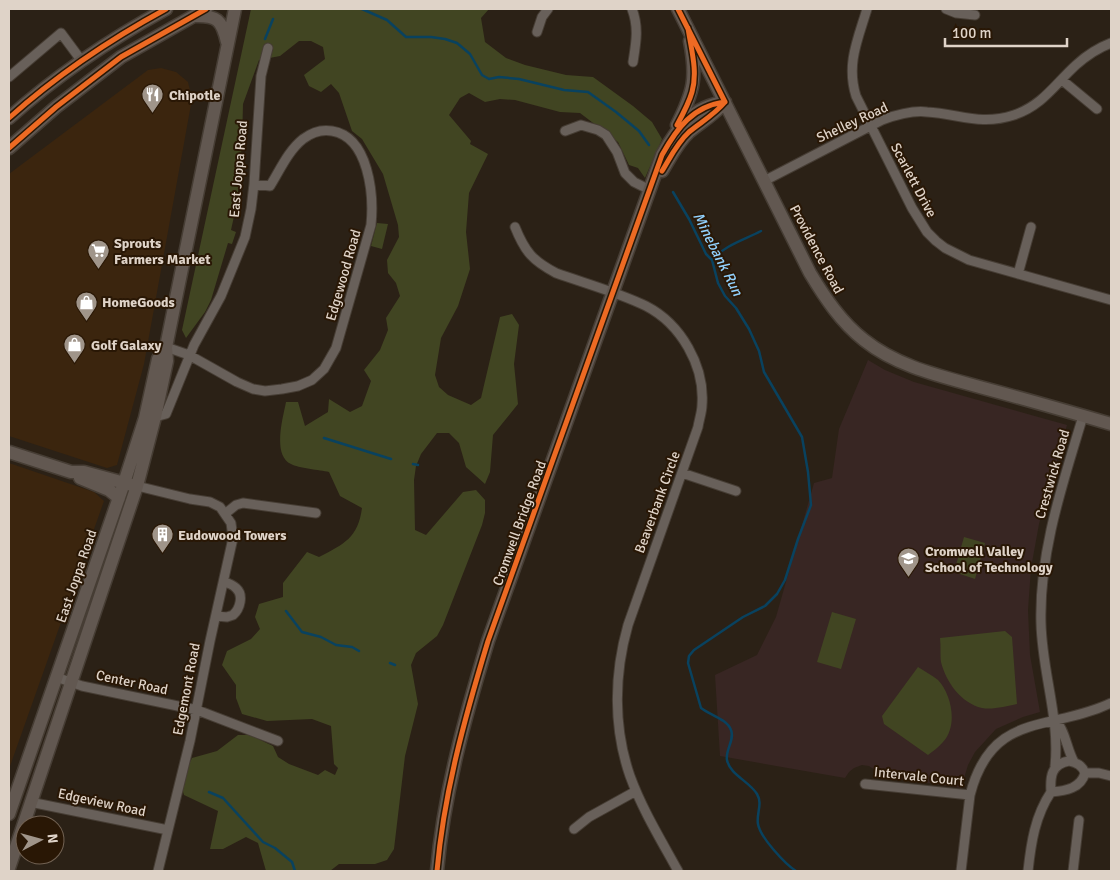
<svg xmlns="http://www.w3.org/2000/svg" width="1120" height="880" font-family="Signika,sans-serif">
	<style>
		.built { fill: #3b250e }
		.education { fill: #382623 }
		.green { fill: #414522 }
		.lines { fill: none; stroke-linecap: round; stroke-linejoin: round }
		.stream { stroke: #09425f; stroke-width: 2.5 }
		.street-casing { stroke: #463d34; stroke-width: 11 }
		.secondary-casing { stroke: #463d34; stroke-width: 15 }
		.street { stroke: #68605a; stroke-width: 9 }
		.secondary { stroke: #625851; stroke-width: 12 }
		.cycleway-casing { stroke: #291705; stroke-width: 8 }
		.cycleway { stroke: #ed6a23; stroke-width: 5 }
		.labels { text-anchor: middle; stroke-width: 4; stroke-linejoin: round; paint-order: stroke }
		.poi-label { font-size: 14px; font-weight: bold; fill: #dfd3c8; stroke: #291705; text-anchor: start }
		.street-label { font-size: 14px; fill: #dfd3c8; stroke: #291705 }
		.water-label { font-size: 15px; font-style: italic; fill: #92d1fd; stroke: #291705 }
	</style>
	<rect width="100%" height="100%" fill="#2b2116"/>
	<path class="built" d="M161 68 176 72 188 82 192 99 144 364 117 465 107 468 9 436V174L148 70Z
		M9 463 94 492 104 501 9 769Z"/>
	<path class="education" d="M868 360 885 370 914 382 1067 425 1039 524 1031 568 1028 610 1030 655 1040 712 1023 717 996 729 975 752 968 765 961 788 884 776 869 766 862 765 854 768 849 772 845 778 720 756 715 675 757 655 776 617 814 483 832 478 839 429Z"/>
	<path class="green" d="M251 9H489L481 18 485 42 506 58 525 65 566 75 593 77 633 106 652 122 662 139 645 178 638 168 629 165 618 142 580 113 560 112 515 100 500 99 485 102 469 93 460 98 449 115 471 141 470 144 488 154 469 193 466 232 470 269 458 306 441 338 435 375 439 387 448 395 471 405 481 398 500 317 512 314 519 325 514 364 518 404 493 435 490 472 485 484 466 467 459 443 449 433H437L421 454 416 466 414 480 415 530 426 535 463 492 476 490 485 500V513L482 525 443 625 437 636 416 653 411 665 418 704 405 756 394 849 387 860 375 864H339L330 871H266L258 843 246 837 223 849H210L218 811 184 795 180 782 192 758 217 751 238 735H250L273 746 278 757 289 764 318 775 325 770 335 775 338 768 334 764 331 726 312 719 267 721 242 714 236 698V685L222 665 227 651 251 639 260 629 255 617 259 604 283 597V583L307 552 319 557C344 544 358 538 362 508L340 496 329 472C320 470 298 468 291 464 272 455 283 418 286 402H298L305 426 328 412 329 399 350 412 362 406 371 381 364 370 380 350 388 330 386 318 400 296 396 283 388 273 387 260 399 237 398 225 383 174 362 139 352 131 339 93 331 84 321 92 309 86 304 75 325 59 323 47 311 41H299L280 56 259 60 243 104 242 143 237 203 231 230 236 232 232 244 228 243 211 300 205 312 186 338 182 330Z
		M377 223 388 224 382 249 371 246Z
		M964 537 985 543 975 579 954 572Z
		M832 612 856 619 841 669 817 662Z
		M1005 631 1012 637 1017 704C1006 706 993 710 982 708 961 703 946 682 941 662 940 655 941 646 940 638Z
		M918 667C924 671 932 675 938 680 952 695 958 726 943 742 939 747 933 751 928 755L884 724 882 716Z"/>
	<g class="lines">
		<path class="stream" d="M362 9 387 20 406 37H431L445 39 457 43 470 54 482 75 489 79 499 77 519 79 564 90 588 92 616 112 639 131 649 145
			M265 39 273 19
			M673 192 689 219 706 254 712 260 718 283 725 296 736 308 749 329 759 351 764 372 802 437 808 472 811 505 798 539 785 580 777 594 765 606 743 617 694 650 689 656 688 663 701 708C710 715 727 719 731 730 735 740 725 750 727 760 730 775 749 781 757 794 763 804 756 814 758 824 760 837 785 864 796 871
			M712 260C725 245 744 240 761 231
			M324 438 391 459
			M413 464 418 465
			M286 611 302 632 321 637 336 645 352 647 359 651
			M390 663 395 665
			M209 792 223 798 263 842 275 848 292 862 295 871"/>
		<defs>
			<path id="street" d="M632 9C639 27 636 43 633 62
				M867 9C858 39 846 64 856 96L912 208 927 232 936 241 945 248 969 260 1111 300
				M946 9 956 13 975 15
				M537 32 542 17 548 9
				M9 77 61 33 81 60
				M1062 80 1097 109
				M565 131 581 125 598 130 606 135 617 152 625 173 634 182 650 190
				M764 181 882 120C896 115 912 110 927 112 960 114 980 126 1014 115 1043 105 1055 84 1076 65 1087 55 1098 48 1111 43
				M515 227C525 252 533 261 556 273 584 283 620 293 646 306 681 324 705 366 702 405 702 412 699 420 698 427L628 625C614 674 613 727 630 776 642 809 661 840 678 871
				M1018 274 1031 227
				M166 347 189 355 237 382 253 389 265 391 282 389 298 386 312 380 324 369 336 348 371 225C374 195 369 137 332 131 321 129 311 133 303 139 288 151 280 170 270 186L254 184
				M155 417 166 414 194 345 221 296 245 237 251 209 254 184 261 76 268 48
				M682 473 736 491
				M137 486 190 499 210 502 220 507 231 523 233 538 210 641 190 741 158 871
				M226 513 236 505 243 503 316 513
				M216 616 227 617 233 615C240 609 244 595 236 588 233 585 228 583 224 582
				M56 677 82 686 197 710 278 741
				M1055 719C1066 732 1066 747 1074 762
				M1069 761C1077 763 1082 765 1085 773 1081 788 1066 791 1051 792 1050 777 1051 764 1069 761Z
				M1055 766C1060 718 1042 672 1041 623 1039 552 1063 483 1083 416
				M1085 773H1099L1111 776
				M865 784 970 795
				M30 802 168 830
				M574 829 589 817 636 791
				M961 871 970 795C992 710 1050 732 1111 703
				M1028 871C1031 843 1035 816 1051 792
				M1073 871 1079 820"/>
			<path id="secondary" d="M678 9 810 273C825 298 841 322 864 340 899 368 945 377 987 389 1028 400 1070 412 1111 424
				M194 16C217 15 222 20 227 42
				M9 118C57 75 109 40 166 9
				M677 125C694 91 697 78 690 41
				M9 148 56 107 121 57 206 9
				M662 171C670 158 677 143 689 132 701 122 714 115 725 102
				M9 452 71 472H84L132 485
				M80 478 109 490 119 498
				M9 814 124 483 145 418 158 359 166 347
				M9 868 137 486 155 417 167 361 166 347 235 9
				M437 871C444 792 465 717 488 641L662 155C677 128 693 106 725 102"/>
		</defs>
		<use href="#street" class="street-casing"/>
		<use href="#secondary" class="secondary-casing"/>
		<use href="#street" class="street"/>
		<use href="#secondary" class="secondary"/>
		<defs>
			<path id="cycleway" d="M678 9 725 102
				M9 118C57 75 109 40 166 9
				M677 125C683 114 689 103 692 92 698 71 691 49 688 28
				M9 148 56 107 121 57 206 9
				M662 171C670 158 677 143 689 132 701 122 714 115 725 102
				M437 871C444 792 465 717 488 641L662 155C677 128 693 106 725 102"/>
		</defs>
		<use href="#cycleway" class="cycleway-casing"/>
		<use href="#cycleway" class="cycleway"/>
	</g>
	<defs>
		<symbol id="restaurant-pin" viewBox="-11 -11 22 30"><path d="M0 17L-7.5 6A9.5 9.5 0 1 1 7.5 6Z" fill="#a0958a" stroke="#291705"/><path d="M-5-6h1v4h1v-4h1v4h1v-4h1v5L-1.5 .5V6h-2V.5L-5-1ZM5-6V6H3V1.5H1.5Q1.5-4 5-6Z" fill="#fff"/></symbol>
		<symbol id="supermarket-pin" viewBox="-11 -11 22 30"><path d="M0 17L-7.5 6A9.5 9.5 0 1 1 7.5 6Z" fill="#a0958a" stroke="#291705"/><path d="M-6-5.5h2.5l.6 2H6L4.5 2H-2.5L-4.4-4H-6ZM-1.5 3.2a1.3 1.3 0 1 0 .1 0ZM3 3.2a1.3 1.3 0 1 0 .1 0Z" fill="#fff"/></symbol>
		<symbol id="shop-pin" viewBox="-11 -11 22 30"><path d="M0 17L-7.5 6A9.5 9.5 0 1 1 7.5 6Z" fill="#a0958a" stroke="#291705"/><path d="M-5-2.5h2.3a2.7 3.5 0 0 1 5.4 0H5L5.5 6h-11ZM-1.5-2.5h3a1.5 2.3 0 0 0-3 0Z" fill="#fff"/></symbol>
		<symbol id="building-pin" viewBox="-11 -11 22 30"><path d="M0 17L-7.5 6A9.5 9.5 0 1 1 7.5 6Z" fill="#a0958a" stroke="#291705"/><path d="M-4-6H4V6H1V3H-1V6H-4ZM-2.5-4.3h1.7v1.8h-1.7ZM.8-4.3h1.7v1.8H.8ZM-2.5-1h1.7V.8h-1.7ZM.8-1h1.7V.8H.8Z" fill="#fff"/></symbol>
		<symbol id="school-pin" viewBox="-11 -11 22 30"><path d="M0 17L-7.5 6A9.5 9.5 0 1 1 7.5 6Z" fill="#a0958a" stroke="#291705"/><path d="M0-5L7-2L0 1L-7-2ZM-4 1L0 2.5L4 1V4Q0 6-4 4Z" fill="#fff"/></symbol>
	</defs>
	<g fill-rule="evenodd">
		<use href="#restaurant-pin" x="140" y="82" width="25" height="34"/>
		<use href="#supermarket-pin" x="86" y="238" width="25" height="34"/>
		<use href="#shop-pin" x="74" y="290" width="25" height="34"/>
		<use href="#shop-pin" x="62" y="332" width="25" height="34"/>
		<use href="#building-pin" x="150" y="522" width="25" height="34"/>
		<use href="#school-pin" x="896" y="546" width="25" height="34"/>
	</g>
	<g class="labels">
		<g class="poi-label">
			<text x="169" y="100">Chipotle</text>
			<text x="114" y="248">Sprouts<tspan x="114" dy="16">Farmers Market</tspan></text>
			<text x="102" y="307">HomeGoods</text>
			<text x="91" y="350">Golf Galaxy</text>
			<text x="178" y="540">Eudowood Towers</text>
			<text x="925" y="556">Cromwell Valley<tspan x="925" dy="16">School of Technology</tspan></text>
		</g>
		<g class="street-label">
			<text transform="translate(852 122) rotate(-25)" y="5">Shelley Road</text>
			<text transform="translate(238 169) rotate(-85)" y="5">East Joppa Road</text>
			<text transform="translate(914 180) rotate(62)" y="5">Scarlett Drive</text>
			<text transform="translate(817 249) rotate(62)" y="5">Providence Road</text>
			<text transform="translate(343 275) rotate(-74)" y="5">Edgewood Road</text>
			<text transform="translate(1052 474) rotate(-74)" y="5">Crestwick Road</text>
			<text transform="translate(657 502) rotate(-70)" y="5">Beaverbank Circle</text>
			<text transform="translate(519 523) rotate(-70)" y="5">Cromwell Bridge Road</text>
			<text transform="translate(76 576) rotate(-71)" y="5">East Joppa Road</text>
			<text transform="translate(132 682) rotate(12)" y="5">Center Road</text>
			<text transform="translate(186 689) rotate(-79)" y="5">Edgemont Road</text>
			<text transform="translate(919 776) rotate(6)" y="5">Intervale Court</text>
			<text transform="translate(102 802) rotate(12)" y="5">Edgeview Road</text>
		</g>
		<g class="water-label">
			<text transform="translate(718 254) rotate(63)" y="5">Minebank Run</text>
		</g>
	</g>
	<rect width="1120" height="880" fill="none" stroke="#dfd3c8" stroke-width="20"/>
	<g transform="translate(40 840) rotate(84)"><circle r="24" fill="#291705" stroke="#726253"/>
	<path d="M0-4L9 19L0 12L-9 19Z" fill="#a0958a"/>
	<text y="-8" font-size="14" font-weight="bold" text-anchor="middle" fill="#dfd3c8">N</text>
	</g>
	<path d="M945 38v8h122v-8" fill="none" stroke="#dfd3c8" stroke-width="2.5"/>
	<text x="952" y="38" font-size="15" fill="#dfd3c8" stroke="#291705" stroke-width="4" paint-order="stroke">100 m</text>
</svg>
